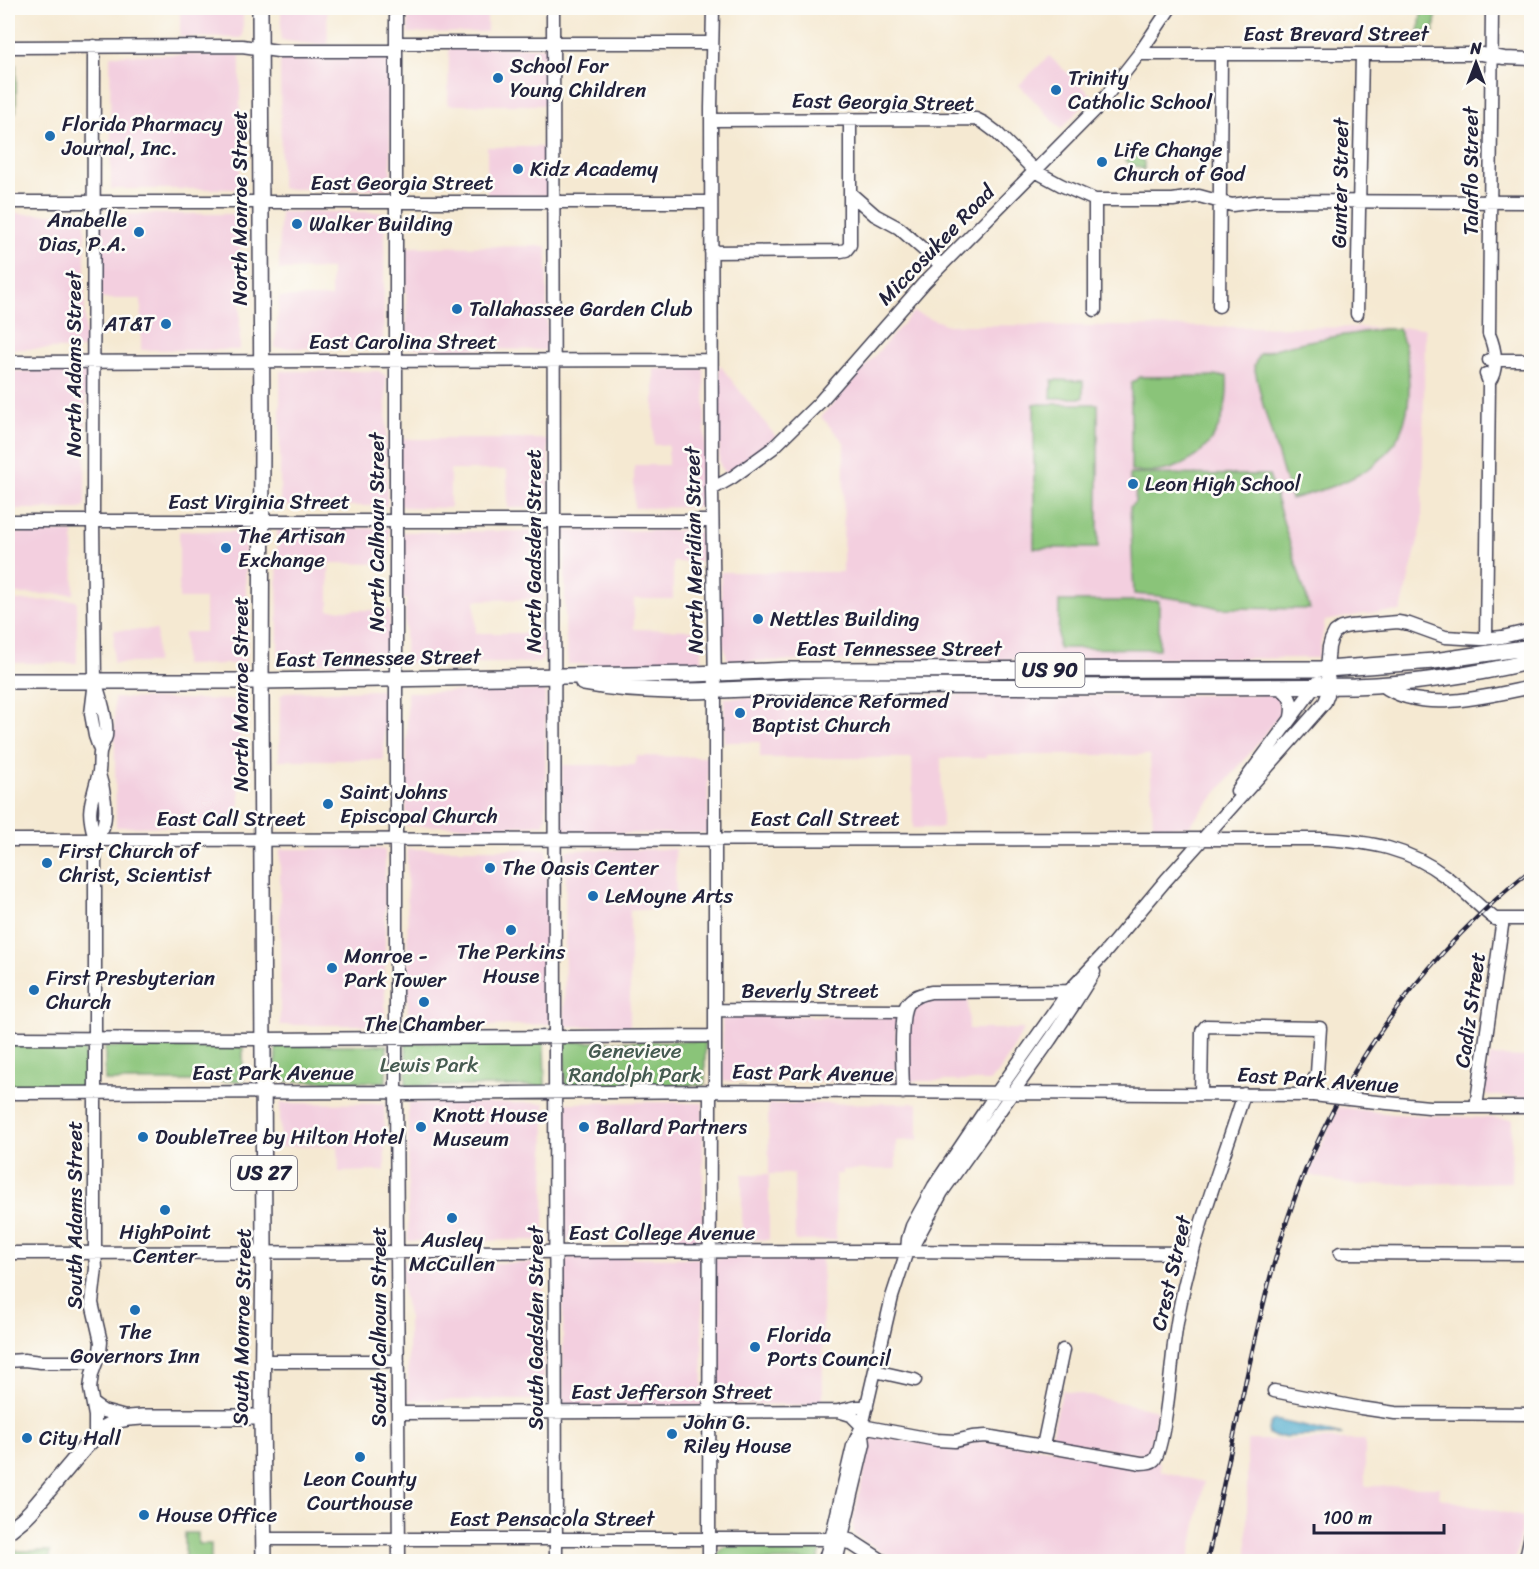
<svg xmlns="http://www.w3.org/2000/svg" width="1539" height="1569" font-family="Sriracha,sans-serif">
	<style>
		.built { fill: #f3cfdf }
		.green { fill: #8ac479; stroke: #56735a; stroke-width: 1.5 }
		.water { fill: #4eaacc; stroke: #386684; stroke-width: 1.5 }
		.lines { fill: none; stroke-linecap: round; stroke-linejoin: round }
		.minor-casing { stroke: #424052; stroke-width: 15 }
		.major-casing { stroke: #424052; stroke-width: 18 }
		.minor { stroke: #fff; stroke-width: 12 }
		.major { stroke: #fff; stroke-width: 15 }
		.rail-casing { stroke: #22223b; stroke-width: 4.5 }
		.rail { stroke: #fdfcf7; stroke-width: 2; stroke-dasharray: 7; stroke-linecap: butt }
		.minor-bridge-casing { stroke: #424052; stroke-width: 15; stroke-linecap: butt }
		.minor-bridge { stroke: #fff; stroke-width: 12 }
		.poi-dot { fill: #1f6fb2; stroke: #fdfcf7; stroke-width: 2 }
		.labels { text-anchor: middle; stroke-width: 5; stroke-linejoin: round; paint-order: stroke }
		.shield { fill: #fdfcf7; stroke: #646373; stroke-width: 1.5 }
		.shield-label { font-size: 20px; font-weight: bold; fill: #22223b }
		.street-label { font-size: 21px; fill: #22223b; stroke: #fdfcf7 }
		.poi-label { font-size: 21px; fill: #22223b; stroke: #fdfcf7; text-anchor: start }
		.park-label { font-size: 21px; fill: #465b51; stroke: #fdfcf7 }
	</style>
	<rect width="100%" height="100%" fill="#fdfcf7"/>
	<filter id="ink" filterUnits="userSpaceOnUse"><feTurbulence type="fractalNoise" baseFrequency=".0167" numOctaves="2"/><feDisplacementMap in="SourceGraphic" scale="12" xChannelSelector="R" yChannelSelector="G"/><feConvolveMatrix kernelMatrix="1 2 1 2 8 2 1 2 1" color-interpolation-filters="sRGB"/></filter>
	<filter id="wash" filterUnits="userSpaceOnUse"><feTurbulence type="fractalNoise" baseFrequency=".008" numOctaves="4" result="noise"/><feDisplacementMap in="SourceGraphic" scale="24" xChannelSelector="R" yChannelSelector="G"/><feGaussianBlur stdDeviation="1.35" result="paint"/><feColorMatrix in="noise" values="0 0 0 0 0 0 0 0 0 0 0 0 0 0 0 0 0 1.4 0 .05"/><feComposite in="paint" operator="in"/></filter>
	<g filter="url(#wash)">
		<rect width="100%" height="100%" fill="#f5e9d2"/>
		<path class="built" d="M180 8H243V37L240 38 180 37Z
			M281 8H327L328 45 301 43 281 40Z
			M408 8H487V32L408 33Z
			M543 47 546 49 547 52V105H448L449 48Z
			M240 54V189H111L110 55Z
			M330 55 388 56 390 60 391 189H285L281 187 280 63 281 60 286 57Z
			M1049 56 1093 96 1061 129 1019 85Z
			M487 147H549L547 194 543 196H487Z
			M8 211 22 214H85V349H8Z
			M280 212H385L383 349 275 348 279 297H331V269L279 270Z
			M101 214H240V350H141V299H101Z
			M547 246V350L407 348 405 247Z
			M913 312 948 325 1425 328 1422 525 1401 611 1364 614 1325 621 1318 658 728 661 723 643 720 572H843L844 442 821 417Z
			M719 364 776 437 731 473 725 475 719 462Z
			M702 368 704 370 705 415V492L703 507 634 508V465H668V445H654V369Z
			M8 371H86L85 505 84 507 80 509H8Z
			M280 371H379L386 376 387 506H280Z
			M399 439H548L549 507 542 512 531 508H508L507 470H450V508L403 507 399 504Z
			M280 528H389V564L329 563V610H390V641L388 653 381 662 286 663 278 655 277 530Z
			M697 530 701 534V562H673V599H634V629L702 630V662L697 666 671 667 568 664 565 631V531Z
			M179 531 245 532 247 656 245 660 241 663 236 664 184 665V632H205V599H179Z
			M542 531 543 599 475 600 476 633H543V660L538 663H409L405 657V610L407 599H402V532Z
			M73 532 74 594H8V533Z
			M77 600V663H8V601Z
			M114 630H157L156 663H113Z
			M380 690 385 694 384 760H279L280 696 283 694 285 692Z
			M545 690 546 816 544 824 523 826H406L407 692Z
			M810 695H1278L1280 714 1251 752 1189 826 1153 828 1150 755H986V758H941L942 828H913L912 758H760V742H724V698Z
			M114 698 240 700 239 826 116 827Z
			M636 756 708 757V833L562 834V765H635Z
			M280 849H383L385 851V1025H280Z
			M407 849H547L551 1024 485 1026 408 1024Z
			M675 849 676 909 630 910V1027L564 1026 566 850Z
			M929 996 968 997 969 1029H1024L998 1074 990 1081H908V1016L913 1006 920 1000Z
			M725 1015 894 1017 896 1020V1081H723L722 1019Z
			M1490 1056 1531 1057V1097H1506L1484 1094Z
			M644 1102 703 1103V1240H564L563 1236 562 1218 566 1209V1191L568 1188 565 1176 566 1103Z
			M282 1103 384 1104 385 1171 339 1172 338 1146 280 1147V1104Z
			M408 1103H545L544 1240 408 1241Z
			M918 1103V1140L896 1141V1169L842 1170V1174H835L836 1240 795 1241 794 1174H769V1240L742 1239V1174H769L768 1104Z
			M1338 1107 1394 1114 1512 1119 1511 1182 1354 1185 1308 1175Z
			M570 1257 702 1258 703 1404 702 1406H566L563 1405V1262Z
			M822 1257 823 1405 718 1404 715 1402 713 1258Z
			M401 1263H543L544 1400H408V1315L402 1288Z
			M1062 1390 1157 1410 1149 1452 1146 1454 1141 1455 1051 1439Z
			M876 1436 945 1447H955L980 1441 1159 1461 1161 1471 1204 1482 1189 1561H896L855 1535 852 1525 871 1440 872 1437Z
			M1247 1440H1365V1486L1440 1487 1439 1498 1524 1517 1515 1561H1247Z"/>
		<path class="green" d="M1422 8H1437L1434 32 1419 31Z
			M8 65H16V112H8Z
			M1129 144 1144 162V170L1125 161 1128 154 1126 150Z
			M1383 329H1398C1408 347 1408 366 1409 387 1410 463 1353 482 1291 499L1263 405 1254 366 1259 354C1299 340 1341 336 1383 329Z
			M1227 376C1231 435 1193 480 1131 471V384L1139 377Z
			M1052 380 1083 381V398H1051Z
			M1034 404H1098V548H1034Z
			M1130 474 1269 475 1310 609 1219 608 1191 601 1158 596 1134 594 1130 507 1135 502 1136 486 1130 480Z
			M1059 601H1159V649L1058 648Z
			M544 1040 545 1086H406V1043Z
			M705 1041V1085L565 1086 564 1042Z
			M276 1045H387L386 1082 276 1081Z
			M8 1046H85V1088H8Z
			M105 1047H243V1081H105Z
			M185 1533H198V1544H211V1561H185Z
			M816 1544 822 1548 818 1561H718L717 1555 722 1548 728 1546Z
			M8 1551H50V1561H8Z"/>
		<path class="water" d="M1275 1420 1342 1435H1343L1275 1437 1269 1434 1268 1429 1271 1422Z"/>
	</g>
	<g filter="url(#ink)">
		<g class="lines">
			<defs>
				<path id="minor" d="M396 8V1092L399 1562
					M553 8 556 1562
					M713 8 711 108 712 489 715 690V1091
					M396 43H712
					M94 46 93 521 95 681 91 714 95 736 100 750
					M8 47 242 46 278 51H396
					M1139 54H1482L1504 58 1532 59
					M711 120 976 119 984 123 996 132 1035 171 1061 185 1095 200H1173L1199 196 1232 205 1261 201 1532 202
					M850 193 875 215 899 228 941 265
					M8 202H711
					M711 252 841 251 846 250 850 245V119
					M1219 306 1221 54
					M1095 310V200
					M1357 314 1362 54
					M1489 360H1532
					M8 362 711 360
					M1489 382C1499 369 1495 348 1489 334L1492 8
					M712 489 733 477 773 448 819 403 924 283 1096 109 1139 54 1170 8
					M8 521H712
					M1486 639 1489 382 1486 374
					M1382 685C1421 715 1487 696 1532 687
					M1275 686C1290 692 1294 702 1291 717
					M1237 791 1318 682
					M95 839C97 835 101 831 103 827 108 811 104 789 99 774
					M8 840 1326 839C1371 842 1408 848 1445 876 1463 889 1478 906 1495 919H1532
					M715 1010 904 1011
					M8 1038 263 1039 715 1036
					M710 1091 709 1553 710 1562
					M8 1093 396 1092 406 1094 715 1091 1313 1095
					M903 1093C903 1075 899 1017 907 1004 913 996 922 994 931 992L1069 991
					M1201 1094 1202 1031 1206 1026 1320 1028 1317 1073 1306 1095
					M1367 1101 1429 1107H1532
					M1476 1107 1503 919
					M907 1251 908 1239 912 1226 934 1186 996 1094 1069 991 1103 955 1166 880 1281 752 1325 702 1330 689 1327 669 1329 647 1331 640 1335 632 1341 628 1350 626 1398 622 1409 624 1445 637 1481 639 1502 637 1532 630
					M8 1253 893 1251 1193 1253
					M1340 1253 1532 1254
					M8 1361 24 1360 41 1362H96
					M263 1361H398
					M875 1371 915 1380
					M1274 1391 1361 1408 1395 1413 1532 1414
					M94 1405 103 1411 129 1418
					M838 1411 851 1415 862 1426 937 1440 955 1441 972 1437 986 1436 1141 1463C1145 1463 1151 1463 1154 1460 1164 1451 1172 1362 1174 1344 1184 1258 1218 1176 1244 1094
					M399 1413 838 1411 856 1407H867
					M95 1437V1416L90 1389 92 1374 100 1352 101 1342 92 1303 96 1268 95 1253V839C86 808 91 805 98 776 101 767 98 757 101 749 102 744 105 740 106 736 108 720 100 696 95 681
					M1043 1446 1063 1350
					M264 1539H837
					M824 1562 831 1539 853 1446 862 1426 892 1297 907 1251 915 1242 942 1192 1050 1040 1074 1004 1094 972
					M836 1562 864 1444 862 1426
					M1525 1562 1532 1531"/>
				<path id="major" d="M260 8 262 437 261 694 264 1243 262 1417 264 1562
					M8 681H261L693 674 789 670 1327 669 1434 661 1532 647
					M583 683C666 699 753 686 837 686 1009 686 1181 688 1354 686 1413 684 1473 675 1532 661
					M8 1531 23 1519 31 1511 86 1446 104 1428 119 1420 129 1418 142 1417H262
					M841 1539 851 1542 882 1562"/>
			</defs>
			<use href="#minor" class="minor-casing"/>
			<use href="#major" class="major-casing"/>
			<use href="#minor" class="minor"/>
			<use href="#major" class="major"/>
			<defs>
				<path id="rail" d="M1207 1562C1220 1502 1232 1443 1245 1384 1261 1312 1277 1240 1305 1171 1353 1053 1432 949 1532 869"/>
			</defs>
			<use href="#rail" class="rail-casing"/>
			<use href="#rail" class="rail"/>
			<defs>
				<path id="minor-bridge" d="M1313 1095 1367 1101"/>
			</defs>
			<use href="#minor-bridge" class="minor-bridge-casing"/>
			<use href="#minor-bridge" class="minor-bridge"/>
		</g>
	</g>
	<g class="poi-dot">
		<circle cx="498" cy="78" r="6"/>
		<circle cx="1056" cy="90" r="6"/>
		<circle cx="50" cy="136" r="6"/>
		<circle cx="1102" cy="162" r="6"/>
		<circle cx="518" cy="169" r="6"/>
		<circle cx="297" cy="224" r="6"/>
		<circle cx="139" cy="232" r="6"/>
		<circle cx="457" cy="309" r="6"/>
		<circle cx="166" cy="324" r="6"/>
		<circle cx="1133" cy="484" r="6"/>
		<circle cx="226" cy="548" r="6"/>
		<circle cx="758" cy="619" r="6"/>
		<circle cx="740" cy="713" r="6"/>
		<circle cx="328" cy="804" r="6"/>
		<circle cx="47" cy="863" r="6"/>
		<circle cx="490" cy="868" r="6"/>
		<circle cx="593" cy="896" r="6"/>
		<circle cx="511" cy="930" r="6"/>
		<circle cx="332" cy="968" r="6"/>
		<circle cx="34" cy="990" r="6"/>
		<circle cx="424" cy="1002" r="6"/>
		<circle cx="421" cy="1127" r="6"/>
		<circle cx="584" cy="1127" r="6"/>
		<circle cx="143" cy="1137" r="6"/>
		<circle cx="165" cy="1210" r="6"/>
		<circle cx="452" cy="1218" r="6"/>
		<circle cx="135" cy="1310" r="6"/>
		<circle cx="755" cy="1347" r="6"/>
		<circle cx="672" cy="1434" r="6"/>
		<circle cx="27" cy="1438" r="6"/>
		<circle cx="360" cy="1457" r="6"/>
		<circle cx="144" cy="1515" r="6"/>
	</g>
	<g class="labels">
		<g class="shield">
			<rect x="1015.5" y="653" width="69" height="34" rx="4.5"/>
			<rect x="231" y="1156" width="66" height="34" rx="4.5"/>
		</g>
		<g class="shield-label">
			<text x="1050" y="677">US 90</text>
			<text x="264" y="1180">US 27</text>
		</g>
		<g class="street-label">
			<text x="1336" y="41">East Brevard Street</text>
			<text transform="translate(883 102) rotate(1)" y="7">East Georgia Street</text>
			<text transform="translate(1471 171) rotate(-90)" y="7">Talaflo Street</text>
			<text x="402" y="190">East Georgia Street</text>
			<text transform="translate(1340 183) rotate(-89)" y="7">Gunter Street</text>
			<text transform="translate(240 208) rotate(-90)" y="7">North Monroe Street</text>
			<text transform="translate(936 245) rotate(-46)" y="7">Miccosukee Road</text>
			<text x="403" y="349">East Carolina Street</text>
			<text transform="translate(74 364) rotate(-90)" y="7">North Adams Street</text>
			<text x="259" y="509">East Virginia Street</text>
			<text transform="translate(377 532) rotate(-90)" y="7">North Calhoun Street</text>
			<text transform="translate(694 550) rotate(-91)" y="7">North Meridian Street</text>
			<text transform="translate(534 551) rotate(-90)" y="7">North Gadsden Street</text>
			<text x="899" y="656">East Tennessee Street</text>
			<text transform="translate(378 658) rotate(-1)" y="7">East Tennessee Street</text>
			<text transform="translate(241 694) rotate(-90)" y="7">North Monroe Street</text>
			<text x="231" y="826">East Call Street</text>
			<text x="825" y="826">East Call Street</text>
			<text x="810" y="998">Beverly Street</text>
			<text transform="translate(1470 1010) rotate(-82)" y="7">Cadiz Street</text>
			<text x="273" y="1080">East Park Avenue</text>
			<text transform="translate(813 1073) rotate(1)" y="7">East Park Avenue</text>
			<text transform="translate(1318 1080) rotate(4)" y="7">East Park Avenue</text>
			<text transform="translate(75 1215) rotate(-90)" y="7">South Adams Street</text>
			<text x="662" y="1240">East College Avenue</text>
			<text transform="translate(1171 1273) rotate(-77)" y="7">Crest Street</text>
			<text transform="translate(242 1327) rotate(-89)" y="7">South Monroe Street</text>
			<text transform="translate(379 1327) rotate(-90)" y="7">South Calhoun Street</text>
			<text transform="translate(536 1328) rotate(-90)" y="7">South Gadsden Street</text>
			<text x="672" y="1399">East Jefferson Street</text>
			<text x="552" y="1526">East Pensacola Street</text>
		</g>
		<g class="poi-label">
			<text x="510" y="73">School For<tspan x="510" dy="24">Young Children</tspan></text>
			<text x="1068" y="85">Trinity<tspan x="1068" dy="24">Catholic School</tspan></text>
			<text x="62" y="131">Florida Pharmacy<tspan x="62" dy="24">Journal, Inc.</tspan></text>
			<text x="1114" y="157">Life Change<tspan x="1114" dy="24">Church of God</tspan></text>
			<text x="530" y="176">Kidz Academy</text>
			<text x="127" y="227" text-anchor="end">Anabelle<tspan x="127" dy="24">Dias, P.A.</tspan></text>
			<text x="309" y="231">Walker Building</text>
			<text x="469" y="316">Tallahassee Garden Club</text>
			<text x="154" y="331" text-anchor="end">AT&amp;T</text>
			<text x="1145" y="491">Leon High School</text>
			<text x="238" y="543">The Artisan<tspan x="238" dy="24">Exchange</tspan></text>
			<text x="770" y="626">Nettles Building</text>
			<text x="752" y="708">Providence Reformed<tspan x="752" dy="24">Baptist Church</tspan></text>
			<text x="340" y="799">Saint Johns<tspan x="340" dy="24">Episcopal Church</tspan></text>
			<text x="59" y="858">First Church of<tspan x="59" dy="24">Christ, Scientist</tspan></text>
			<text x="502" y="875">The Oasis Center</text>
			<text x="605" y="903">LeMoyne Arts</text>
			<text x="511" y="959" text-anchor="middle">The Perkins<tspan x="511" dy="24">House</tspan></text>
			<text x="344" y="963">Monroe -<tspan x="344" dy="24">Park Tower</tspan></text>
			<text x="46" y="985">First Presbyterian<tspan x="46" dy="24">Church</tspan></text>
			<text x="424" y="1031" text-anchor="middle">The Chamber</text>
			<text x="433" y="1122">Knott House<tspan x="433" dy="24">Museum</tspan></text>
			<text x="596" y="1134">Ballard Partners</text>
			<text x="155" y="1144">DoubleTree by Hilton Hotel</text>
			<text x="165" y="1239" text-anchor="middle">HighPoint<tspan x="165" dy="24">Center</tspan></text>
			<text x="452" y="1247" text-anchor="middle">Ausley<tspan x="452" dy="24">McCullen</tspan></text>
			<text x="135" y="1339" text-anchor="middle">The<tspan x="135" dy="24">Governors Inn</tspan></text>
			<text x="767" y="1342">Florida<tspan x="767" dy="24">Ports Council</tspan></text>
			<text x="684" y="1429">John G.<tspan x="684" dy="24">Riley House</tspan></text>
			<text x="39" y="1445">City Hall</text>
			<text x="360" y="1486" text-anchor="middle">Leon County<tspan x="360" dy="24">Courthouse</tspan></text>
			<text x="156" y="1522">House Office</text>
		</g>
		<g class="park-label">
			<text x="635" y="1058">Genevieve<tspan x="635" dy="24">Randolph Park</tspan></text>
			<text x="429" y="1072">Lewis Park</text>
		</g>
	</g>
	<rect width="1539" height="1569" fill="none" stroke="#fdfcf7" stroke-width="30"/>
	<g transform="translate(1476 63)" stroke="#fdfcf7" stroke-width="4.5" paint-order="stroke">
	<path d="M0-4.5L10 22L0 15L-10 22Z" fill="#22223b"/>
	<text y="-9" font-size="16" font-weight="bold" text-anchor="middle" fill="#22223b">N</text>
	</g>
	<path d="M1314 1524v9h130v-9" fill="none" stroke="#22223b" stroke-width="3"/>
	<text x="1323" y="1524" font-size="18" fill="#22223b" stroke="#fdfcf7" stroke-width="4.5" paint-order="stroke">100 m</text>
</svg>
